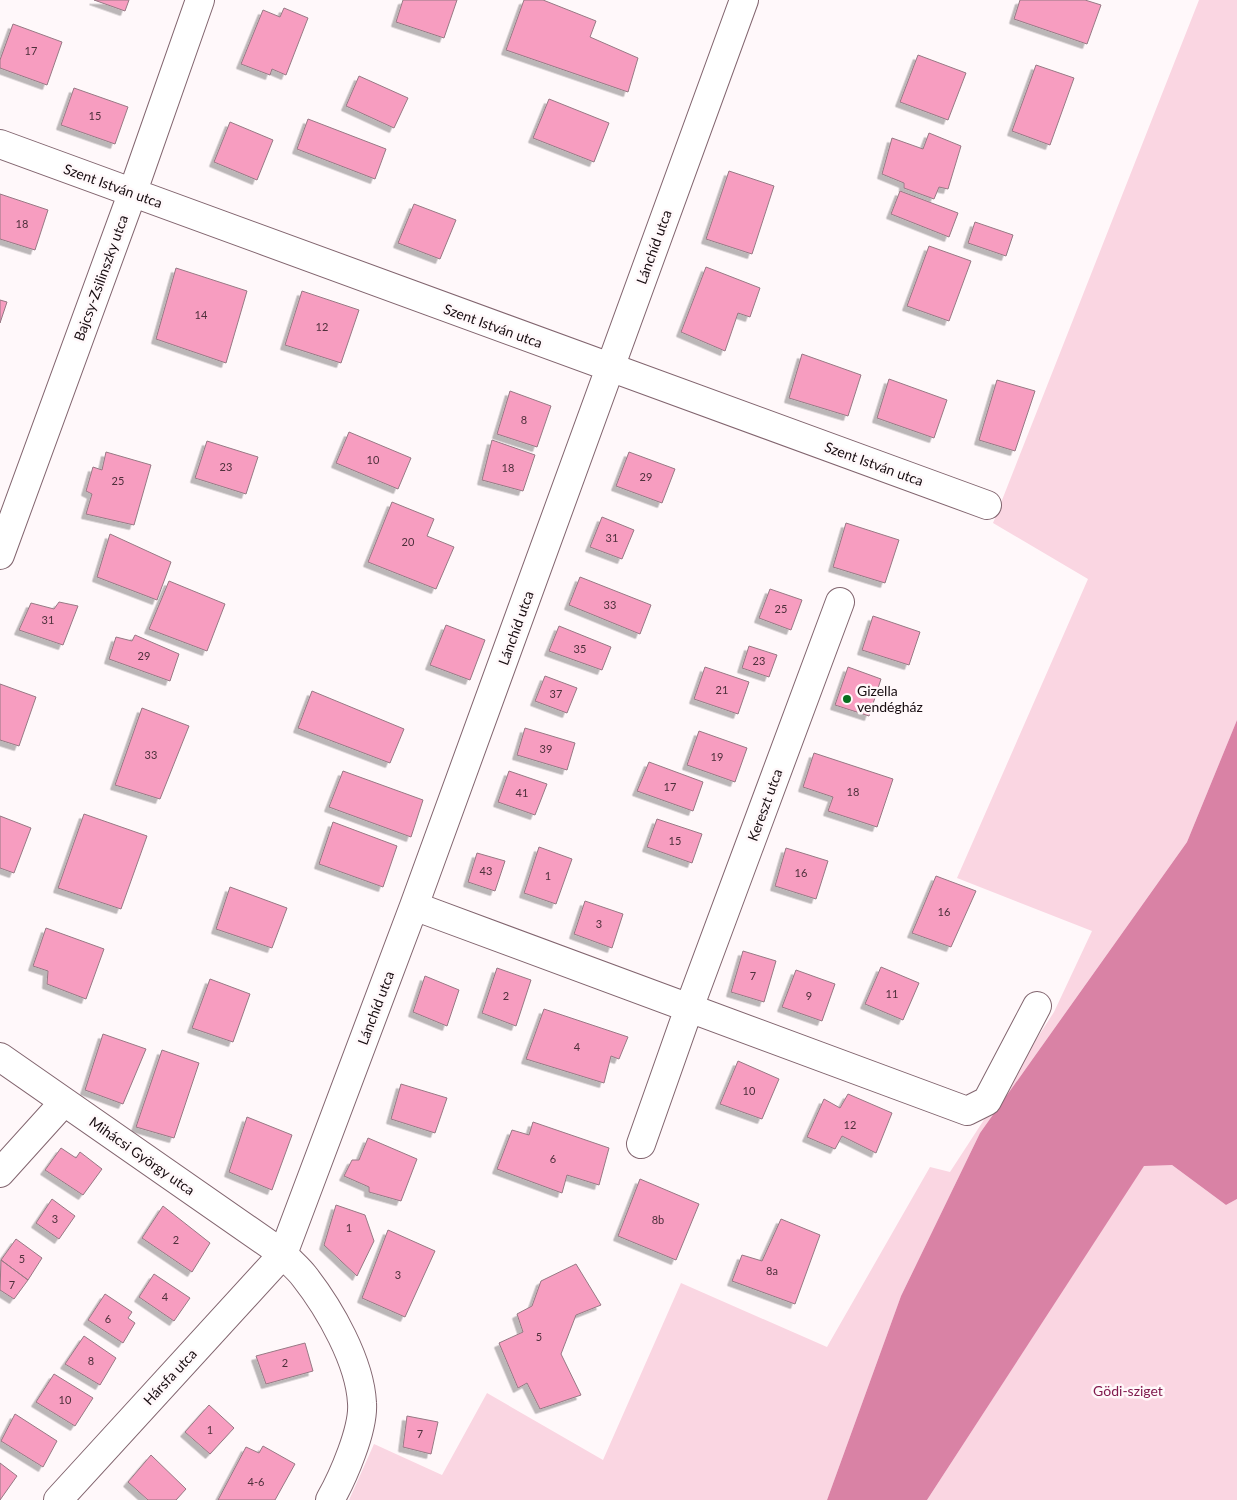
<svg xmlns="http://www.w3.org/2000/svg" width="1237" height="1500" font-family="Lato,sans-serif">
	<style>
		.green { fill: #fad6e2 }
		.water { fill: #d982a5 }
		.building { fill: #f79dc0; stroke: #977984; filter: url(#shadow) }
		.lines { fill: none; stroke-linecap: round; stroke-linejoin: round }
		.minor-casing { stroke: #82656f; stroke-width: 30 }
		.minor { stroke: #fff; stroke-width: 28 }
		.poi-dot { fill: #076e1e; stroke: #fff8fa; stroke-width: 2 }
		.labels { text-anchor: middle; stroke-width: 5; stroke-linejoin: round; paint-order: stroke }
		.number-label { font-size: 11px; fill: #4e303b }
		.street-label { font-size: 14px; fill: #160b0f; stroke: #fff8fa }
		.poi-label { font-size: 14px; fill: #160b0f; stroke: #fff8fa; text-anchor: start }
		.park-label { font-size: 14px; fill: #811a4e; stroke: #fff8fa }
	</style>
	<defs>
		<filter id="shadow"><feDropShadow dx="-4.5" dy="4.5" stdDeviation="0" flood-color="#0004"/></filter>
	</defs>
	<rect width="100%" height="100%" fill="#fff8fa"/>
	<path class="green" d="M1199 0H1237V720L1187 842 980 1133 901 1296 827 1500H349L374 1444 442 1475 487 1393 603 1460 681 1283 827 1347 930 1167 950 1172 1054 1012 1092 931 957 878 1088 579 993 523Z
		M1144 1165H1172L1226 1205 1237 1199V1500H927Z"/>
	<path class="water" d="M1237 720V1199L1226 1205 1172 1165 1144 1166 927 1500H827L901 1296 980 1133 1187 842Z"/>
	<path class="building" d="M94 0H129L125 11Z
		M403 0H457L444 38 396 22Z
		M524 0H543L596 21 590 37 638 58 628 92 506 50Z
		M1020 0H1085L1101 5 1087 44 1014 19Z
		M284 8 308 18 286 75 272 69 270 75 241 64 263 10 280 17Z
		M13 24 62 42 47 85 0 68V60Z
		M918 55 966 73 948 120 900 102Z
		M1036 65 1074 78 1050 145 1012 131Z
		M359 76 408 98 394 128 346 106Z
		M74 88 128 107 115 144 61 125Z
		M549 99 609 123 594 162 533 138Z
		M308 119 386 149 375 179 297 149Z
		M230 122 273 140 257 180 214 162Z
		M929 133 961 146 948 189 939 187 934 199 904 188V183L882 174 892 138 923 149Z
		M729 171 774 186 752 254 706 239Z
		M900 191 958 213 949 237 891 214Z
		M0 194 48 210 35 250 0 239Z
		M414 204 456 220 440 259 398 243Z
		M975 222 1013 235 1006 256 968 243Z
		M929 246 971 261 949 321 907 306Z
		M706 267 760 288 750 317 738 313 725 351 681 332Z
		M176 268 247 291 226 363 156 339Z
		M302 291 359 310 341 363 285 345Z
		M0 300 7 302 0 323Z
		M802 354 861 375 848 416 789 398Z
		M889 379 947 400 934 438 877 418Z
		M997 380 1035 391 1015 451 979 440Z
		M510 391 551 406 537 447 497 434Z
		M349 432 411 458 398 489 336 463Z
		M492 440 535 455 523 491 482 480Z
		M207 441 258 457 246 494 195 478Z
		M106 452 151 465 134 525 86 514 92 494 86 491 93 467 102 470Z
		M629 452 675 469 662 503 616 486Z
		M392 502 434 519 427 536 454 547 436 589 368 562Z
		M602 517 634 530 622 559 590 547Z
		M846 523 899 540 885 583 833 567Z
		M110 534 171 562 157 600 97 577Z
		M580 577 651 605 640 634 569 605Z
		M169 581 225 604 207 651 149 629Z
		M770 589 802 600 791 630 759 618Z
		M59 602 78 606 63 645 19 630 31 603 54 609Z
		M873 616 920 632 909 665 862 650Z
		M446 625 485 640 470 680 430 665Z
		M559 626 611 647 602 670 549 651Z
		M135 635 179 654 170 681 109 659 116 637 132 641Z
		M749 646 777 655 769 677 742 668Z
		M705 667 749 682 738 714 694 699Z
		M848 667 881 679 869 716 835 705Z
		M545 676 577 688 567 713 535 701Z
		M0 684 36 697 19 746 0 740Z
		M312 691 404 729 390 763 298 728Z
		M142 708 189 726 160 799 115 785Z
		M525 728 575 743 567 770 517 755Z
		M699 731 747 748 735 782 687 765Z
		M814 753 893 779 877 827 828 811 833 797 803 787Z
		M649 762 703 782 693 811 637 791Z
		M343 771 423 800 411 837 329 807Z
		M509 771 547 784 535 815 498 802Z
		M84 814 147 836 121 909 58 888Z
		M0 816 31 828 14 873 0 868Z
		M657 819 702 834 692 863 647 847Z
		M333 822 397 846 383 887 319 864Z
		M539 847 572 859 556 904 524 893Z
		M786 848 828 861 816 899 775 886Z
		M477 853 505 861 495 891 468 882Z
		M936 876 976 891 951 947 912 933Z
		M230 887 287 908 272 948 216 929Z
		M585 901 623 914 612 948 574 934Z
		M46 928 104 949 86 999 47 984 48 971 33 966Z
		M743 951 776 961 764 1002 731 992Z
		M881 967 919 983 903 1020 865 1004Z
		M497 968 531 980 516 1026 482 1013Z
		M796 970 835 984 822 1021 782 1007Z
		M425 976 459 990 447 1026 413 1012Z
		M210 979 250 994 233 1042 192 1028Z
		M544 1009 628 1037 619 1059 611 1056 604 1083 526 1059Z
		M103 1034 146 1049 123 1104 85 1090Z
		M162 1050 199 1063 174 1138 136 1127Z
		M738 1061 779 1079 762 1119 720 1104Z
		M401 1084 447 1098 435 1133 391 1119Z
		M848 1094 892 1113 876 1153 842 1136 835 1149 807 1137 824 1099 840 1108Z
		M247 1117 292 1135 272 1190 229 1172Z
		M533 1122 609 1148 599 1185 567 1175 562 1193 497 1169 512 1130 529 1135Z
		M368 1138 417 1159 401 1201 369 1192V1187L344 1176 352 1160H359Z
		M61 1148 76 1158 80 1152 102 1169 83 1195 45 1170Z
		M640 1179 699 1204 676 1260 618 1236Z
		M52 1199 75 1216 59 1239 36 1223Z
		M336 1205 365 1215 374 1241 357 1276 324 1245Z
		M163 1206 210 1243 192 1272 142 1238Z
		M781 1219 820 1235 795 1304 732 1281 742 1255 762 1261Z
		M388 1230 435 1251 405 1317 362 1298Z
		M16 1239 42 1258 28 1280 1 1260Z
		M1 1260 28 1280 14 1299 0 1290Z
		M576 1264 601 1305 576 1315 561 1354 581 1395 540 1409 527 1383 518 1388 499 1343 523 1332 517 1314 532 1306 541 1281Z
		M154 1274 190 1298 174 1321 139 1297Z
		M105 1294 132 1312 128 1318 135 1323 123 1343 88 1320Z
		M84 1336 116 1358 100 1385 65 1364Z
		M305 1343 313 1371 266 1384 256 1356Z
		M54 1374 93 1398 75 1426 36 1402Z
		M209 1405 234 1428 210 1454 185 1432Z
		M15 1414 57 1441 43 1467 1 1441Z
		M407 1416 438 1422 431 1454 403 1447Z
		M263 1446 295 1464 275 1500H218L246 1447 259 1453Z
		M151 1455 186 1489 176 1500H148L128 1482Z
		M0 1463 17 1476 0 1500Z"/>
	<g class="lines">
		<defs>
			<path id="minor" d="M0 144 987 505
				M0 555 132 194 200 0
				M414 906 967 1111 987 1101 1037 1006
				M0 1057 283 1254C290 1262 298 1268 304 1276 330 1309 360 1362 362 1403 364 1429 343 1477 330 1500
				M641 1144 689 1008 840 602
				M0 1173 64 1102
				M58 1500 283 1254 414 906 744 0"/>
		</defs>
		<use href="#minor" class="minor-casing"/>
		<use href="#minor" class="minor"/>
	</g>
	<circle class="poi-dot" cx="847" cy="699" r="5"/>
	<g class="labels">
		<g class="number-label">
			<text x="31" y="55">17</text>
			<text x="95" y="120">15</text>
			<text x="22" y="228">18</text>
			<text x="201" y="319">14</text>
			<text x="322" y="331">12</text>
			<text x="524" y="424">8</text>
			<text x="373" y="464">10</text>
			<text x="226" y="471">23</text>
			<text x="508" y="472">18</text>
			<text x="646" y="481">29</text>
			<text x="118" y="485">25</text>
			<text x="612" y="542">31</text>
			<text x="408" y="546">20</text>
			<text x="610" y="609">33</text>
			<text x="781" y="613">25</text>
			<text x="48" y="624">31</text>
			<text x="580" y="653">35</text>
			<text x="144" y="660">29</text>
			<text x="759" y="665">23</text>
			<text x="722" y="694">21</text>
			<text x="556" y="698">37</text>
			<text x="546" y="753">39</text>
			<text x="151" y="759">33</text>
			<text x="717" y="761">19</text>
			<text x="670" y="791">17</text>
			<text x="853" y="796">18</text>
			<text x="522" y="797">41</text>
			<text x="675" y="845">15</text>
			<text x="486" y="875">43</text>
			<text x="801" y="877">16</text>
			<text x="548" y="880">1</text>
			<text x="944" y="916">16</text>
			<text x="599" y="928">3</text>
			<text x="753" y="980">7</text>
			<text x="892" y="998">11</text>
			<text x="506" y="1000">2</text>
			<text x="809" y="1000">9</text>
			<text x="577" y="1051">4</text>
			<text x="749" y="1095">10</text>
			<text x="850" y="1129">12</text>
			<text x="553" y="1163">6</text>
			<text x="55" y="1223">3</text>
			<text x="658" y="1224">8b</text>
			<text x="349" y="1232">1</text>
			<text x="176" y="1244">2</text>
			<text x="22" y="1263">5</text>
			<text x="772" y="1275">8a</text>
			<text x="398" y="1279">3</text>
			<text x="12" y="1289">7</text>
			<text x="165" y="1301">4</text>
			<text x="108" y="1323">6</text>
			<text x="539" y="1341">5</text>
			<text x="91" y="1365">8</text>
			<text x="285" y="1367">2</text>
			<text x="65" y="1404">10</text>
			<text x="210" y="1434">1</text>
			<text x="420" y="1438">7</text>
			<text x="256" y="1486">4-6</text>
		</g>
		<g class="street-label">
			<text transform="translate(113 186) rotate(20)" y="5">Szent István utca</text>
			<text transform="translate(654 247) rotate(-70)" y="5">Lánchíd utca</text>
			<text transform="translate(101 278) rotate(-70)" y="5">Bajcsy-Zsilinszky utca</text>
			<text transform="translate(493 326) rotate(20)" y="5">Szent István utca</text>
			<text transform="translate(874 464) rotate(20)" y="5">Szent István utca</text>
			<text transform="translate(516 628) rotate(-70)" y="5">Lánchíd utca</text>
			<text transform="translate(765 805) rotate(-70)" y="5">Kereszt utca</text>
			<text transform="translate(376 1008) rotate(-69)" y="5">Lánchíd utca</text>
			<text transform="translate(142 1156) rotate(35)" y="5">Mihácsi György utca</text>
			<text transform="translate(170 1377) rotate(-47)" y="5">Hársfa utca</text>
		</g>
		<g class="poi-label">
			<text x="857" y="696">Gizella<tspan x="857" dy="16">vendégház</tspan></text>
		</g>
		<g class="park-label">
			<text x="1128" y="1396">Gödi-sziget</text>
		</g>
	</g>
</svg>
